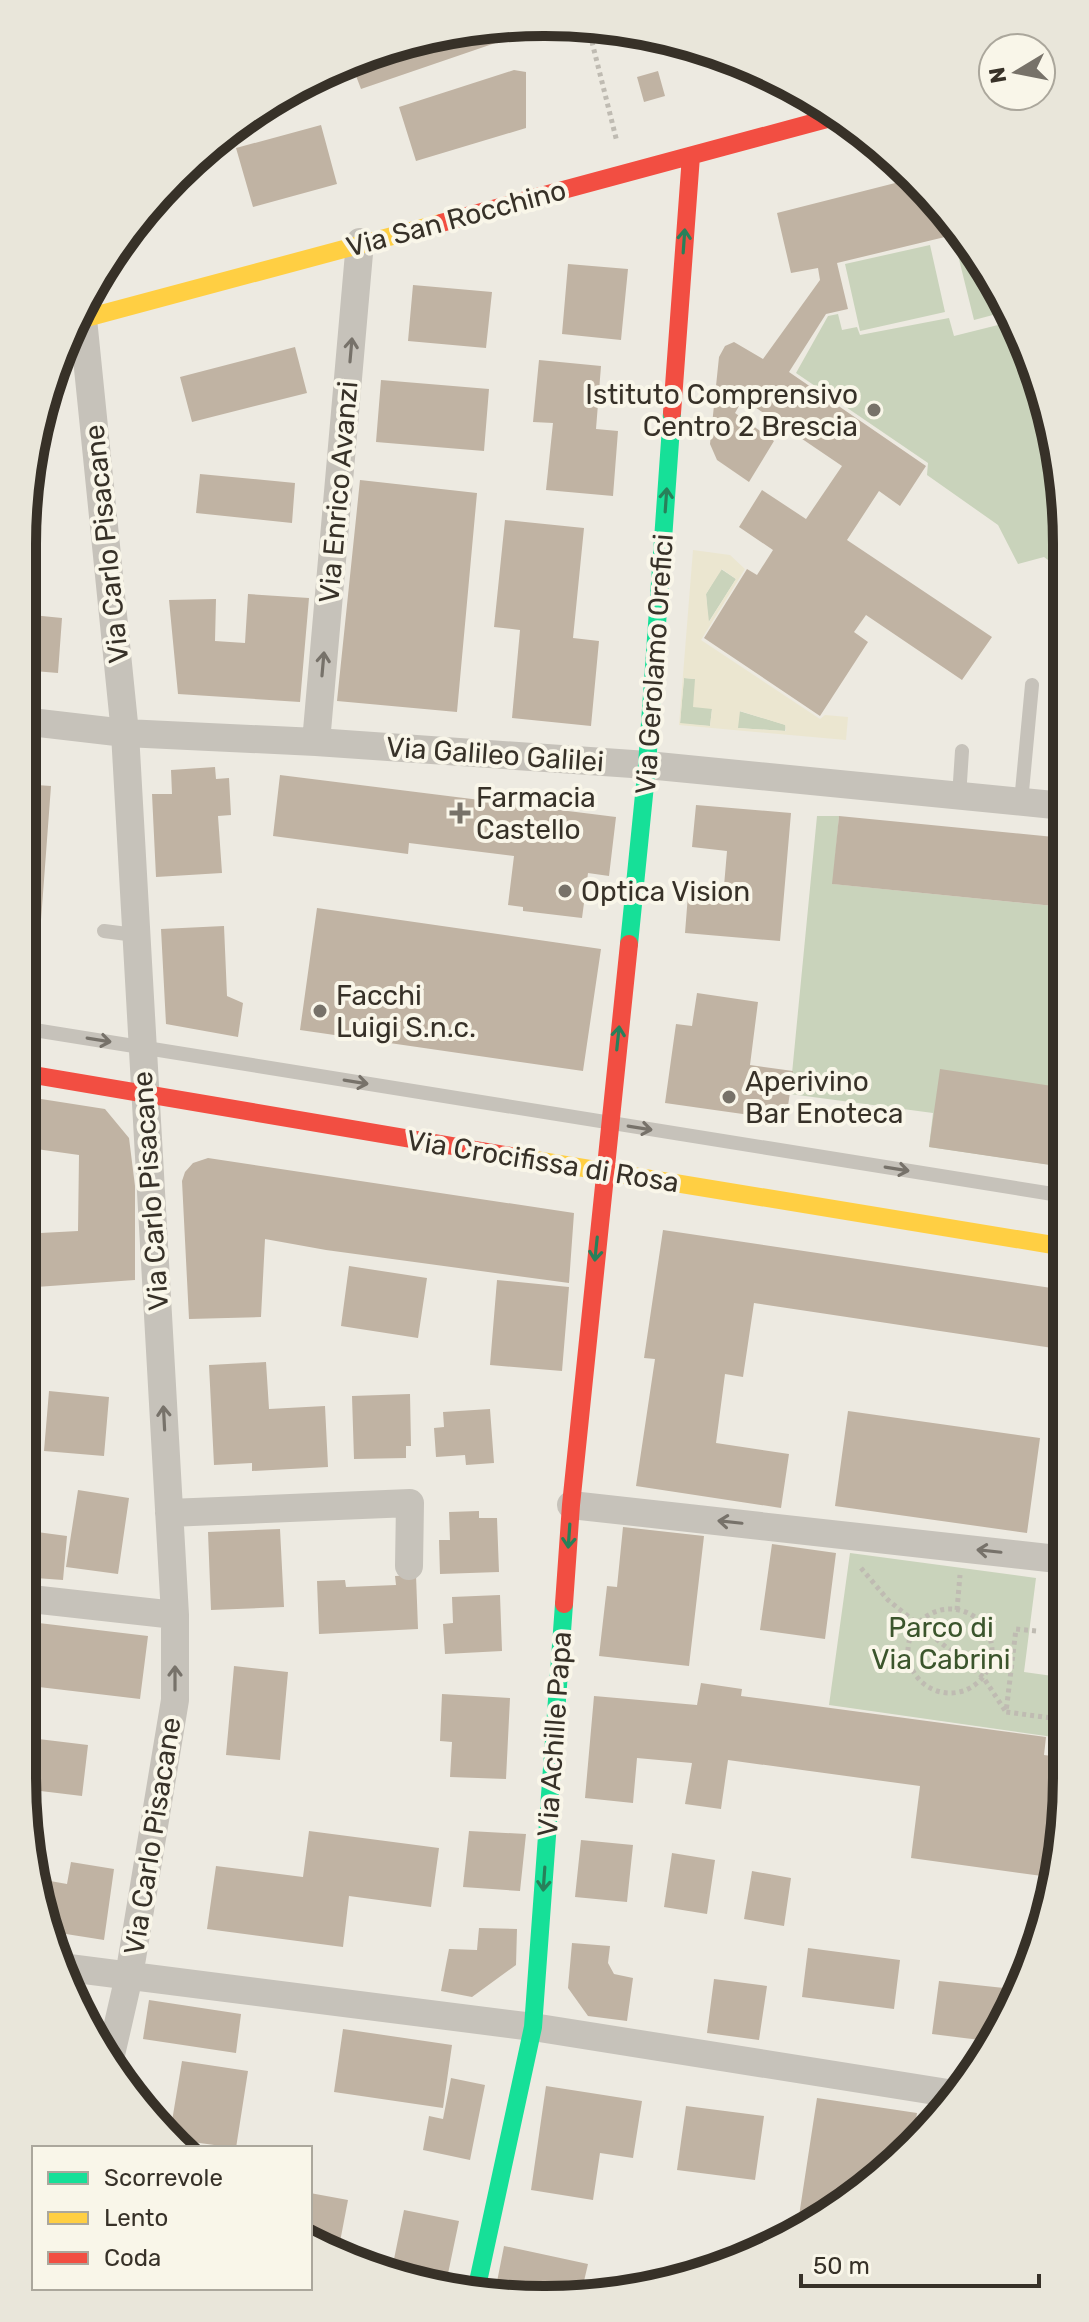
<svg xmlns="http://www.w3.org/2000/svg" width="1089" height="2322" font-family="Rubik,sans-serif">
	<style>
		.green { fill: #c9d3bb }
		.plaza { fill: #ebe6d0; fill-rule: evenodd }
		.building { fill: #c0b3a3 }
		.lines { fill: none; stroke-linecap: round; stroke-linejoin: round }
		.path { stroke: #bfbbb2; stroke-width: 5; stroke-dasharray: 4 4; stroke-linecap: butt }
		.lane { stroke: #c6c2ba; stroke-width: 14 }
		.street { stroke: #c6c2ba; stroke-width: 28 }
		.fast { stroke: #16e098; stroke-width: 18 }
		.slow { stroke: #ffcf43; stroke-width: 18 }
		.jam { stroke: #f24e42; stroke-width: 18 }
		.oneway { stroke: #28805a }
		.oneway2 { stroke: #77726a }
		.poi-dot { fill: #777269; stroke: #f9f6e9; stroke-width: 3 }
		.labels { text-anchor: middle; stroke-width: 8; stroke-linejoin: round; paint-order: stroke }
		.street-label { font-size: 28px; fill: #373128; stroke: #f9f6e9 }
		.poi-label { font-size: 28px; fill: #373128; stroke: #f9f6e9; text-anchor: start }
		.park-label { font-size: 28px; fill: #3b552c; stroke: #f9f6e9 }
		.rim { fill: none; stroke: #373128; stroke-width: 10 }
	</style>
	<rect width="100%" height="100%" fill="#edeae1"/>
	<path class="green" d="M967 240 1008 311 974 320 955 243Z
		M930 245 945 312 860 331 845 264Z
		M838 314 842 330 857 327 860 335 949 318 954 336 1014 321 1027 345 1062 476 1063 547 1060 569 1044 557 1018 564 998 525 927 475 928 463 796 373 828 316Z
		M721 569 736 579 708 623 706 594Z
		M684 678 696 679 712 709 710 726 680 724Z
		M739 711 786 725 785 731 737 728Z
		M817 816H839L833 884 1064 907 1065 1167 929 1147 933 1113 790 1094Z
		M850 1553 1036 1578 1024 1672 1067 1678V1739L829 1705Z"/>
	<path class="plaza" d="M693 550 730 555 745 569 701 640 820 719 825 715 848 717 846 740 679 725ZM722 569 736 579 709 622 706 594ZM684 678 695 679 693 707 712 709 710 726 680 723ZM740 711 785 725 786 731 738 728Z"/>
	<path class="building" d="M545 22 554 23 361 89 350 60 443 32Z
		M514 70 526 72V128L416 161 399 107Z
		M658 71 665 96 644 102 637 77Z
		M321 125 337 184 253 207 236 148Z
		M911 179 942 210 949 236 837 263 848 309 826 314 789 372 926 466 900 506 879 491 847 540 992 637 962 680 866 615 854 632 868 642 820 716 704 638 747 569 757 575 773 550 739 527 762 490 806 519 842 466 743 399 735 413 774 441 749 482 717 460 710 444 719 357 725 346 734 342 763 359 820 280 818 268 791 273 777 213Z
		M568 264 628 269 621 340 562 334Z
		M413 285 492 292 486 348 408 341Z
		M295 347 307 393 192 422 180 377Z
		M539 360 601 366 596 429 618 431 613 496 546 490 553 423 533 422Z
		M381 380 489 389 484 451 376 442Z
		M200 474 295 483 292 523 196 513Z
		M360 480 477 493 457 712 337 701Z
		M505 520 584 528 573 638 599 641 591 726 512 718 520 630 494 627Z
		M248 594 309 598 300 702 178 694 169 600 216 599 215 641 245 643Z
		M22 614 62 618 58 673 22 670Z
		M215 767 216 779 229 778 231 815 218 816 222 873 156 877 152 794H172L171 770Z
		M280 775 616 817 609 876 588 873 582 918 523 911V907L508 905 514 856 409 843 408 854 273 836Z
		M22 784 51 786 37 974 22 973Z
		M696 805 791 813 780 941 685 933 689 882 724 886 727 851 692 847Z
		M839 816 1064 838V907L832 884Z
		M317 908 601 949 583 1071 300 1030Z
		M224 926 227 996 243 1003 238 1037 166 1024 161 929Z
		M697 993 758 1002 750 1065 793 1071 786 1120 665 1103 676 1024 692 1026Z
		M940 1069 1065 1088 1064 1167 929 1147Z
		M22 1096 105 1109 129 1138 135 1186V1280L22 1288V1234L78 1231 79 1155 22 1147Z
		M208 1158 574 1213 569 1283 326 1250 265 1239 261 1317 189 1319 182 1181 185 1172 193 1163Z
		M663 1230 1065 1290 1066 1350 754 1303 743 1377 725 1374 716 1443 789 1454 781 1508 636 1486 655 1359 644 1358Z
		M349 1266 427 1278 418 1338 341 1326Z
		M497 1280 569 1287 562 1371 490 1365Z
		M266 1362 269 1409 325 1406 328 1467 252 1471V1463L214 1465 209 1365Z
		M49 1391 109 1397 104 1456 44 1451Z
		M410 1394 411 1446H406V1458L354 1459 352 1396Z
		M490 1409 494 1463 466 1465 465 1455 436 1457 434 1428 444 1427 443 1412Z
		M848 1411 1040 1438 1027 1533 835 1506Z
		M78 1490 129 1498 118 1574 66 1567Z
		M479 1511V1518H497L499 1572 440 1574 439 1540H450L449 1512Z
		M623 1527 704 1536 689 1666 599 1656 607 1586 617 1587Z
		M280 1529 284 1607 211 1610 208 1532Z
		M22 1530 67 1536 63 1580 22 1577Z
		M772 1544 836 1553 825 1639 760 1630Z
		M416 1575 418 1629 319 1634 317 1581 345 1580 346 1587 396 1585 395 1576Z
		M500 1595 502 1651 445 1654 443 1624 453 1623 452 1597Z
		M22 1621 148 1636 140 1699 22 1685Z
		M234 1666 288 1672 280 1760 226 1755Z
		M701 1683 742 1689 741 1696 1046 1737 1044 1755 1067 1758 1057 1878 911 1858 920 1786 728 1760 721 1809 685 1804 692 1763 637 1758 633 1803 585 1798 594 1696 697 1705Z
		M442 1694 510 1698 506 1779 450 1777 452 1742 440 1741Z
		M22 1737 88 1745 82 1796 24 1789Z
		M309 1831 439 1848 431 1907 349 1896 343 1947 207 1929 216 1866 303 1877Z
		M469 1831 526 1834 520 1891 463 1887Z
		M581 1840 633 1845 627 1902 575 1897Z
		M672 1853 715 1860 707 1914 664 1907Z
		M71 1862 114 1869 104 1940 47 1931 39 1879 67 1884Z
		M752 1871 791 1878 784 1926 744 1919Z
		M479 1928 517 1929 516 1965 472 1997 441 1991 449 1949 477 1950Z
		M572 1943 610 1946 608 1963 614 1974 633 1978 627 2021 588 2016 568 1988Z
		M808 1948 900 1960 894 2009 802 1997Z
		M714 1979 767 1986 759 2040 707 2033Z
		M939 1981 1004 1988 1000 2021 988 2041 932 2034Z
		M149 2000 241 2014 236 2053 143 2039Z
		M343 2029 452 2045 443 2108 334 2092Z
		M182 2061 248 2071 236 2148 178 2140 170 2133Z
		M451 2078 485 2085 470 2160 423 2150 429 2116 443 2119Z
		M546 2086 642 2101 633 2158 600 2153 593 2200 531 2190Z
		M817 2098 917 2113 913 2141 797 2229Z
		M686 2106 764 2116 755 2180 677 2170Z
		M310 2193 348 2200 339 2247 310 2235Z
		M404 2210 459 2221 445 2288 392 2269Z
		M504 2246 588 2264 581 2294 495 2292Z"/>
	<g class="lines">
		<path class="path" d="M588 26 617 142
			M861 1568 888 1600 983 1677 1006 1712
			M908 1651a42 42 0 1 1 84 0a42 42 0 1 1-84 0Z
			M957 1610 960 1575
			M1036 1631 1016 1629 1006 1712 1067 1720"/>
		<path class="lane" d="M959 797 962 751
			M1021 802 1032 685
			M104 931 135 935
			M22 1028 1065 1196"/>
		<path class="street" d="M80 311 83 319 125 733 175 1615V1700L129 1976 110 2059
			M22 721 125 733 316 742 647 765 1064 806
			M316 742 360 242
			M571 1505 1066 1560
			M169 1513 410 1503 409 1566
			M22 1598 175 1615
			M61 1967 533 2027 954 2094"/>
		<path class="fast" d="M629 944 647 765 672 413
			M476 2291 533 2027 564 1604"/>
		<path class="slow" d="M75 321 441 223
			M511 1156 1065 1247"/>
		<path class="jam" d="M441 223 838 116
			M672 413 691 156
			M22 1073 511 1156
			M564 1604 571 1505 629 944"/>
	</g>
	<defs><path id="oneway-shaft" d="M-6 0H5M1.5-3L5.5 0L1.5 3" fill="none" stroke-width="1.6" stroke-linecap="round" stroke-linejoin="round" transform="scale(2)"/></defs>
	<g class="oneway">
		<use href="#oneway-shaft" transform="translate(684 241) rotate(-86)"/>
		<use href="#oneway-shaft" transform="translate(666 500) rotate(-86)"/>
		<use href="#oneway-shaft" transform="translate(618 1038) rotate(-84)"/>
		<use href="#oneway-shaft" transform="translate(596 1249) rotate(96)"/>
		<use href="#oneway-shaft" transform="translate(569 1536) rotate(94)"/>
		<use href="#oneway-shaft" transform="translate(544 1879) rotate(94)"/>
	</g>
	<g class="oneway2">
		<use href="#oneway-shaft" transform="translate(351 350) rotate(-85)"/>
		<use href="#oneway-shaft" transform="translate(323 664) rotate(-85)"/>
		<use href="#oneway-shaft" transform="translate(99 1040) rotate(9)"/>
		<use href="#oneway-shaft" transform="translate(356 1082) rotate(9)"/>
		<use href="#oneway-shaft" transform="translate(640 1128) rotate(9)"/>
		<use href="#oneway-shaft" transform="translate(897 1169) rotate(9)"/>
		<use href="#oneway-shaft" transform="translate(164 1418) rotate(-93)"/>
		<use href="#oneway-shaft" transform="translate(730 1522) rotate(-174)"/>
		<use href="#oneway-shaft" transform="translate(989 1551) rotate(-174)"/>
		<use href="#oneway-shaft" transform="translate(175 1678) rotate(-90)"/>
	</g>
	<g class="poi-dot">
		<circle cx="874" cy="410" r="8"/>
		<path d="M456 801h8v8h8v8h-8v8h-8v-8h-8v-8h8z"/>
		<circle cx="565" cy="891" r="8"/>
		<circle cx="320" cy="1011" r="8"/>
		<circle cx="729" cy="1097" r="8"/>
	</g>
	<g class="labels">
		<g class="street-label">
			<text transform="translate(456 218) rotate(-15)" y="10">Via San Rocchino</text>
			<text transform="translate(338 492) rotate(-85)" y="10">Via Enrico Avanzi</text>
			<text transform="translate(106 544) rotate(-96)" y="10">Via Carlo Pisacane</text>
			<text transform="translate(654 664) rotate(-86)" y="10">Via Gerolamo Orefici</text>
			<text transform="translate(495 754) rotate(4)" y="10">Via Galileo Galilei</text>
			<text transform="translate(543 1161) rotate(9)" y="10">Via Crocifissa di Rosa</text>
			<text transform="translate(150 1191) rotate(-94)" y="10">Via Carlo Pisacane</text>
			<text transform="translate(554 1734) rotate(-86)" y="10">Via Achille Papa</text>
			<text transform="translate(152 1836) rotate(-81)" y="10">Via Carlo Pisacane</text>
		</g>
		<g class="poi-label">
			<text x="858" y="404" text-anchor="end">Istituto Comprensivo<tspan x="858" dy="32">Centro 2 Brescia</tspan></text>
			<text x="476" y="807">Farmacia<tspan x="476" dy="32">Castello</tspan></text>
			<text x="581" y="901">Optica Vision</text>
			<text x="336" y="1005">Facchi<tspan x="336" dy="32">Luigi S.n.c.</tspan></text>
			<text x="745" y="1091">Aperivino<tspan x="745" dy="32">Bar Enoteca</tspan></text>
		</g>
		<g class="park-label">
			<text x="941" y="1637">Parco di<tspan x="941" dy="32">Via Cabrini</tspan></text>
		</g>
	</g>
	<path d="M0 0H1089V2322H0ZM544 36H545A508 508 0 0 1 1053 544V1778A508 508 0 0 1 545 2286H544A508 508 0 0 1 36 1778V544A508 508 0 0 1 544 36Z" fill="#e9e6da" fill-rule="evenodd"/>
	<path class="rim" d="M544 36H545A508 508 0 0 1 1053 544V1778A508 508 0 0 1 545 2286H544A508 508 0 0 1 36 1778V544A508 508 0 0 1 544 36Z"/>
	<rect x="32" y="2146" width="280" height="144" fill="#f9f6e9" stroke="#aba79c" stroke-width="2"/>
	<rect x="48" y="2172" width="40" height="12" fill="#16e098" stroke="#aba79c" stroke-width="2"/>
	<text x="104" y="2186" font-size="24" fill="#373128">Scorrevole</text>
	<rect x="48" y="2212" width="40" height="12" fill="#ffcf43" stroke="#aba79c" stroke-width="2"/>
	<text x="104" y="2226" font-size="24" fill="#373128">Lento</text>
	<rect x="48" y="2252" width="40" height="12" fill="#f24e42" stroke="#aba79c" stroke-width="2"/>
	<text x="104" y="2266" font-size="24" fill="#373128">Coda</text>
	<g transform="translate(1017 72) rotate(260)"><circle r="38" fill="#f9f6e9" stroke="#aba79c" stroke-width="2"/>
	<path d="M0-6L14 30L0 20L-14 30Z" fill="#777269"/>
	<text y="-12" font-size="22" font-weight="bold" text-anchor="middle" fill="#373128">N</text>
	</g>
	<path d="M801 2274v12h238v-12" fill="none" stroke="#373128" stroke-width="4"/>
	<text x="813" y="2274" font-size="24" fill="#373128" stroke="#f9f6e9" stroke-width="6" paint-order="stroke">50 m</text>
</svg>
